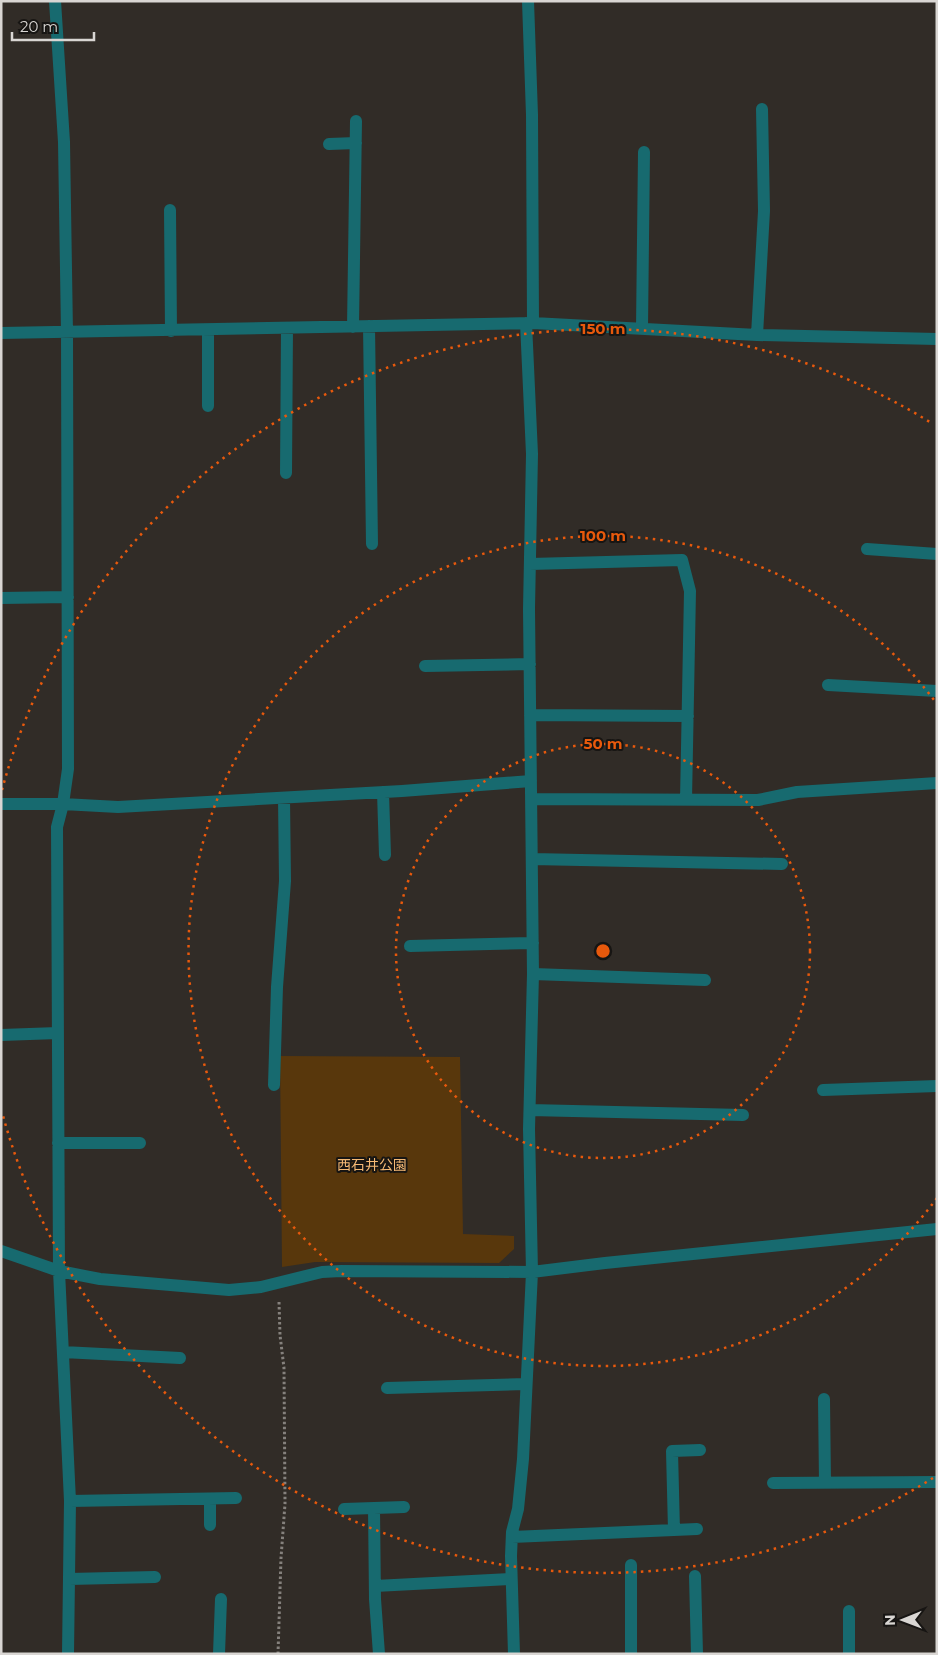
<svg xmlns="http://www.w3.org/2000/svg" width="938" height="1655" font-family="Montserrat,'Noto Sans JP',sans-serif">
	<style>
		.green { fill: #58370c }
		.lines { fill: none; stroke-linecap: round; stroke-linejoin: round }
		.path { stroke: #85817d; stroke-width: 3; stroke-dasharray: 2.5 2.5; stroke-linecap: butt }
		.minor { stroke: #176a6f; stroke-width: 12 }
		.ring { fill: none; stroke: #e8590c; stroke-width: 2.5; stroke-dasharray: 2.5 5 }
		.labels { text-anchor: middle; stroke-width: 4; stroke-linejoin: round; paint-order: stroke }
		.park-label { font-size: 14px; fill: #f5b975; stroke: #171513 }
		.centre { fill: #e8590c; stroke: #171513; stroke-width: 2.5 }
		.ring-label { font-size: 15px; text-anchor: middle; font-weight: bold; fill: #e8590c; stroke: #171513; stroke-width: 4; stroke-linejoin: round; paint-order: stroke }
	</style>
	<rect width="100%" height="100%" fill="#312c27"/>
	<path class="green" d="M280 1056 460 1057 463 1234 514 1236V1249L499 1263 315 1262 282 1267Z"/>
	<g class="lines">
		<path class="path" d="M278 1654 281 1558 285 1504 284 1368 280 1335 279 1302"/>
		<path class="minor" d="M55 1 64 142 67 333 68 769 63 804 57 827 59 1271 70 1501 68 1654
			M528 1 532 115 533 323
			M329 144 356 143
			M170 210 171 331
			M369 326 372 544
			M353 327 356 121
			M642 328 644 152
			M208 330V406
			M1 333 533 323 757 335 937 339
			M757 335 764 211 762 109
			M286 473 287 328
			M867 549 937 554
			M530 564 682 560 690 591 686 800
			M1 598 68 597
			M425 666 530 664
			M828 685 937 691
			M530 715 688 716
			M383 792 385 855
			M531 799 758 800 797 792 937 783
			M1 804H63L118 807 402 791 531 781
			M532 859 782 864
			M410 946 533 943
			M533 974 705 980
			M1 1035 58 1033
			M274 1085 277 987 285 881 284 798
			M823 1090 937 1086
			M530 1110 743 1115
			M58 1143H140
			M1 1251 59 1271 100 1279 229 1290 261 1287 322 1272 341 1271 532 1272 605 1263 937 1229
			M63 1352 180 1358
			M387 1388 526 1384
			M824 1399 825 1483
			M773 1483 937 1482
			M70 1501 236 1498
			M374 1508 375 1599 379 1654
			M344 1509 404 1507
			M210 1525V1499
			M674 1530 672 1451 700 1450
			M512 1537 697 1529
			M631 1565V1654
			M695 1576 697 1654
			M69 1579 155 1577
			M375 1586 511 1579
			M219 1654 221 1599
			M514 1654 511 1556 512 1532 518 1509 523 1459 532 1272 529 1129 533 974 529 609 532 454 526 323
			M849 1654V1611"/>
	</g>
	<g class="ring">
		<circle cx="603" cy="951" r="207"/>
		<path d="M937 1198A415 415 0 1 1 937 704"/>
		<path d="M933 1478A622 622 0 0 1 2 1112M2 790A622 622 0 0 1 933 424"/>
	</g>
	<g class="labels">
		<g class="park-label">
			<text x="372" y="1170">西石井公園</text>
		</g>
	</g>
	<circle cx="603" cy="951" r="8" class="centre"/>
	<g class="ring-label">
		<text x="603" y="334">150 m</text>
		<text x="603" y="541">100 m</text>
		<text x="603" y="749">50 m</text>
	</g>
	<rect width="938" height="1655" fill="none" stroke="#d9d6d3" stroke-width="5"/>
	<g transform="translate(903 1620) rotate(269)" stroke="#171513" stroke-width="4" paint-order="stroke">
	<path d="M0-4L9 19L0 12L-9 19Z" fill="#d9d6d3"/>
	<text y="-8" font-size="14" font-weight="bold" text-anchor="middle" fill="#d9d6d3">N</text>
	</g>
	<path d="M12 32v8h82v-8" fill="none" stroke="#d9d6d3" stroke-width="2.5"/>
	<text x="20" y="32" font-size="15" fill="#d9d6d3" stroke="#171513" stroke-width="4" paint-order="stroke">20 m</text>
</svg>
